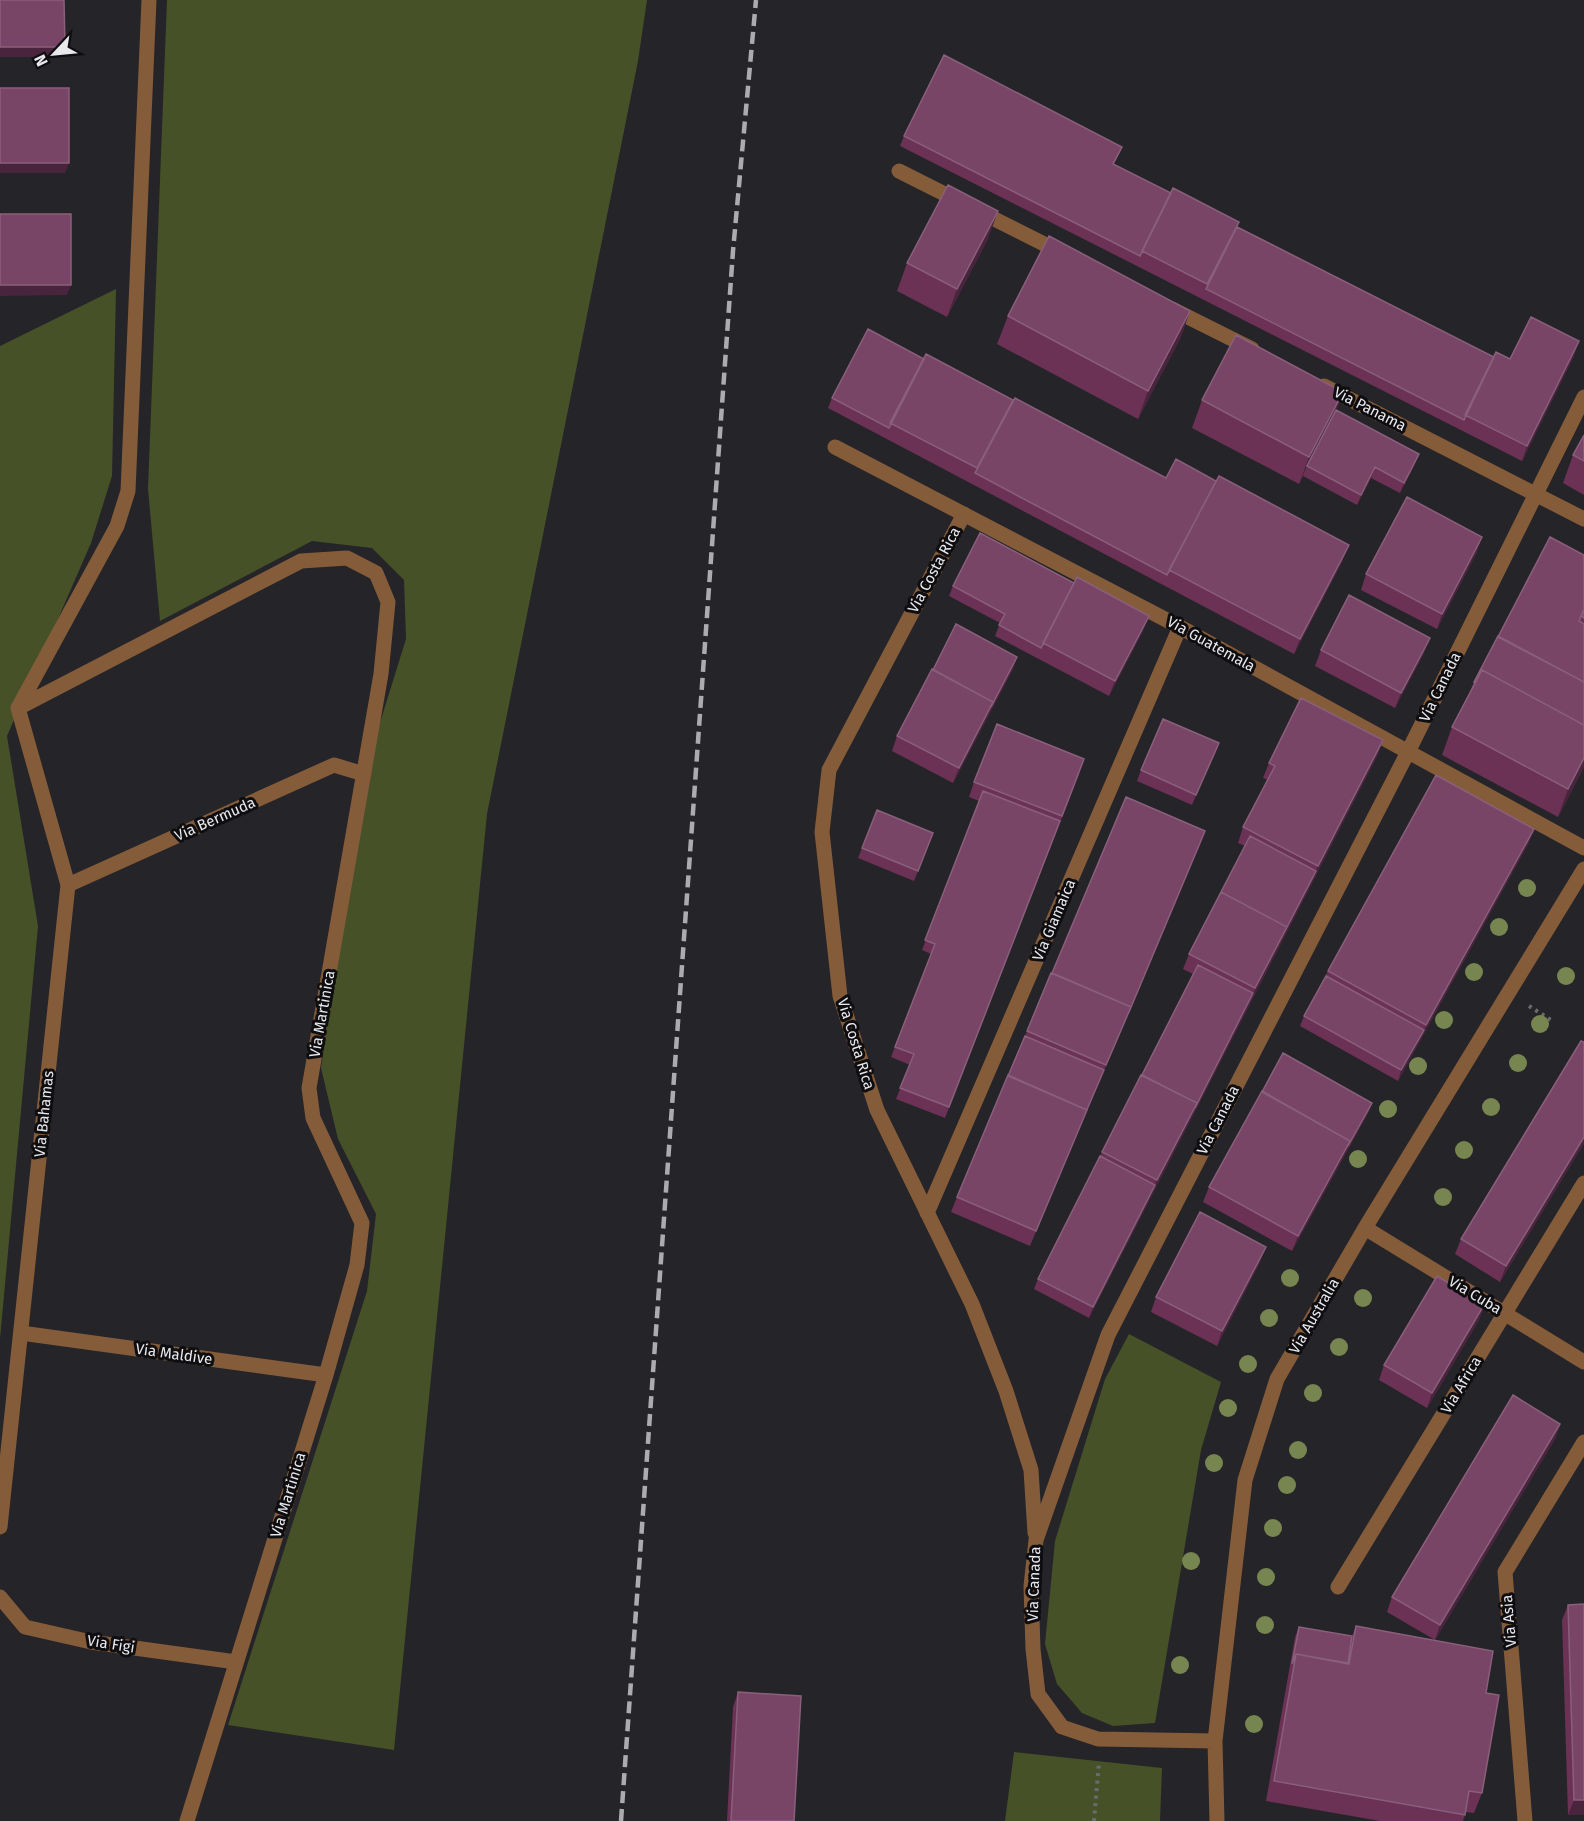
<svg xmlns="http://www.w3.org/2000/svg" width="1584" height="1821" font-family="'Fira Sans',sans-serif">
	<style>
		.green { fill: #465128 }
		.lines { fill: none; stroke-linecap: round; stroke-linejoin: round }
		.path { stroke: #6b6a6f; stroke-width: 4; stroke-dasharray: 3 4.5; stroke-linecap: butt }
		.street { stroke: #855c39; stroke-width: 15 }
		.rail { stroke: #acabaf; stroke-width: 4.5; stroke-dasharray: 12 6; stroke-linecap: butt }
		.tree { fill: #778550 }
		.wall { fill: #6b3256 }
		.shaded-wall { fill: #49243d }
		.building { fill: #784566; stroke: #8a5f7b; stroke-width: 1.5 }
		.labels { text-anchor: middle; stroke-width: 6; stroke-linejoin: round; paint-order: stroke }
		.street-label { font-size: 15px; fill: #e9e8ec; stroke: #0e0d10 }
	</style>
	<rect width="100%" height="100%" fill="#252429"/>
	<path class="green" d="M167 0H647L638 61 487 814 394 1750 228 1725 367 1291 376 1214 338 1139 321 1068 364 774 406 639 404 580 372 548 312 541 160 621 148 489Z
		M116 289 112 476 91 543 7 736 38 926 0 1339V346Z
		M1129 1334 1221 1382 1201 1450 1155 1723 1113 1726 1082 1713 1057 1684 1045 1644 1055 1541 1105 1379Z
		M1014 1752 1162 1768 1160 1821H1005Z"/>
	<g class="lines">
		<path class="path" d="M1529 1006 1551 1020
			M1094 1821 1099 1762"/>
		<path class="street" d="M899 171 1062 253
			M1172 309 1252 349
			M1324 386 1584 519
			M835 447 1180 627 1584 848
			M964 514 829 770 822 832 840 996 877 1110 972 1304 1006 1391 1031 1470 1035 1533
			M18 708 301 561 347 558 376 573 388 602 381 674 309 1088 313 1118 362 1223 357 1265 326 1375 187 1821
			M18 708 117 526 128 491 149 0
			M68 885 334 765 364 774
			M927 1213 1180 627
			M1365 1228 1584 1362
			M21 1333 326 1375
			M0 1527 68 885 18 708
			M1338 1587 1584 1183
			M0 1597 25 1627 91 1642 236 1662
			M1215 1741 1098 1739 1062 1727 1038 1694 1033 1649 1031 1586 1036 1540 1108 1335 1408 752 1584 397
			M1217 1821 1215 1741 1245 1480 1277 1379 1365 1228 1584 869
			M1525 1821 1505 1572 1584 1442"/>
		<path class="rail" d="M621 1821 733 251 756 0"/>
	</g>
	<g class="tree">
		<circle cx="1527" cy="888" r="9"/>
		<circle cx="1499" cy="927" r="9"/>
		<circle cx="1474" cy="972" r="9"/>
		<circle cx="1566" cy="976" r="9"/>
		<circle cx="1444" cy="1020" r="9"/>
		<circle cx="1540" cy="1024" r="9"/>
		<circle cx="1518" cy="1063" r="9"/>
		<circle cx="1418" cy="1066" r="9"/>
		<circle cx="1491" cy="1107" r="9"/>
		<circle cx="1388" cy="1109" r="9"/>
		<circle cx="1464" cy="1150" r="9"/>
		<circle cx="1358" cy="1159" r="9"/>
		<circle cx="1443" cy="1197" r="9"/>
		<circle cx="1290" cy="1278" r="9"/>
		<circle cx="1363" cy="1298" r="9"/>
		<circle cx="1269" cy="1318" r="9"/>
		<circle cx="1339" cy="1347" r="9"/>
		<circle cx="1248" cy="1364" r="9"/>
		<circle cx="1313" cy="1393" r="9"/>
		<circle cx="1228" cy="1408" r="9"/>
		<circle cx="1298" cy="1450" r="9"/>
		<circle cx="1214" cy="1463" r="9"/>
		<circle cx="1287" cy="1485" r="9"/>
		<circle cx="1273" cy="1528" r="9"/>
		<circle cx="1191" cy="1561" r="9"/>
		<circle cx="1266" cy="1577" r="9"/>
		<circle cx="1265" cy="1625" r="9"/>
		<circle cx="1180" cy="1665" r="9"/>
		<circle cx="1254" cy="1724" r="9"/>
	</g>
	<path class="wall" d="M904 136 1122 147 1114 164 1494 357 1510 359 1574 356 1522 461 900 146Z
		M988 239 947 317 897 291 907 263Z
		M1190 311 1180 339 1138 419 997 344 1008 316Z
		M924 359 1013 400 1166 478 1343 560 1294 654 828 408 832 398Z
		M1343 392 1336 410 1415 464 1400 493 1371 478 1357 505 1303 476 1299 484 1192 428 1202 400Z
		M1584 435V495L1563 483 1573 455Z
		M1477 552 1437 629 1361 590 1366 574Z
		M1584 555V767L1558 817 1442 755 1452 727 1469 694 1474 682 1498 637Z
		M953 586 1143 631 1109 696 995 636 1000 623 949 596Z
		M1321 650 1424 653 1395 708 1315 666Z
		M1014 667 953 783 892 751 897 736Z
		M1383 740 1377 756 1089 1318 1034 1289 1038 1279 1102 1152 1193 974 1183 969 1189 954 1245 846 1238 843 1243 827 1268 780 1263 778 1269 763Z
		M1219 743 1192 805 1137 781 1141 770Z
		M1079 774 945 1118 896 1099 910 1065 891 1057 931 954 922 950 979 801 969 797 974 782Z
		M1126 797 1205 831 1030 1246 951 1212 957 1197Z
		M877 810 933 833 914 881 858 858Z
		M1534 829 1528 844 1398 1081 1300 1026 1304 1016 1328 971Z
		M1372 1103 1368 1113 1292 1251 1203 1202 1209 1187Z
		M1584 1143 1500 1282 1455 1254 1461 1239Z
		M1260 1262 1217 1346 1151 1312 1156 1297Z
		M1484 1305 1479 1320 1427 1408 1379 1380 1384 1365Z
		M1560 1424 1555 1439 1435 1640 1387 1612 1392 1597Z
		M1584 1604V1815H1568L1562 1620 1568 1605Z
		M1356 1626 1486 1693 1482 1793 1474 1813 1466 1812 1463 1821H1380L1266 1801 1295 1637 1299 1627 1352 1636Z
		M738 1692 794 1821H727L733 1707Z"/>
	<path class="shaded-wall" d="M0 47H65L61 57H0Z
		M0 163H69L65 173H0Z
		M998 211 988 239 947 317 957 289Z
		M0 285H71L67 295 0 296Z
		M1190 311 1180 339 1138 419 1148 391Z
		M1579 341 1574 356 1522 461 1527 446Z
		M1343 392 1333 420 1307 466 1299 484 1309 457Z
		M1419 454 1415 464 1400 493 1404 483Z
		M1375 467 1371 478 1357 505 1361 495Z
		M1482 537 1477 552 1437 629 1442 614Z
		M1349 545 1343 560 1294 654 1300 639Z
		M1149 616 1143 631 1109 696 1115 681Z
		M1430 638 1424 653 1395 708 1401 693Z
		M1017 657 1014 667 953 783 959 768Z
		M1383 740 1377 756 1282 942 1285 931 1318 866Z
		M1219 743 1215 754 1192 805 1196 795Z
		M1584 758V767L1558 817 1568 789Z
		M1534 829 1528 844 1398 1081 1401 1070 1424 1030 1426 1025Z
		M1205 831 1202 841 1030 1246 1036 1231Z
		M1287 927 1282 942 1089 1318 1093 1307 1157 1180Z
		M1372 1103 1368 1113 1292 1251 1298 1236Z
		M1584 1137V1143L1500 1282 1506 1266Z
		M1266 1247 1260 1262 1217 1346 1222 1331Z
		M1484 1305 1479 1320 1427 1408 1432 1393Z
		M1560 1424 1555 1439 1435 1640 1440 1625Z
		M1574 1800H1584V1815H1568Z"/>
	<path class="building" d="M0 0H64L65 47H0Z
		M944 55 1122 147 1113 164 1171 193 1140 256 904 136Z
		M0 88H69V163H0Z
		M948 185 998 211 957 289 907 263Z
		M1173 188 1239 222 1207 284 1142 251Z
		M0 214H71V285H0Z
		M1237 227 1494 357 1464 420 1206 289Z
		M1049 236 1190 311 1148 391 1008 316Z
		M1531 317 1579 341 1527 446 1465 415 1496 352 1510 359Z
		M868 329 924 359 889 428 832 398Z
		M1236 335 1343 392 1309 457 1202 400Z
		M926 354 1013 400 977 468 890 423Z
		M1015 398 1166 478 1176 459 1216 481 1167 575 975 473Z
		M1336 410 1419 454 1404 483 1375 467 1361 495 1307 466Z
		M1584 435V461L1573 455Z
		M1219 476 1349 545 1300 639 1169 570Z
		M1407 497 1482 537 1442 614 1366 574Z
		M980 533 1074 583 1041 648 999 625 1005 614 953 586Z
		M1550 537 1584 555V609L1579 621 1584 624V682L1498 637Z
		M1077 577 1149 616 1115 681 1043 643Z
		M1349 595 1430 638 1401 693 1321 650Z
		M1584 609V618L1581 616Z
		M956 624 1017 657 991 707 993 702 933 670Z
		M1498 636 1584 682V725L1482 670 1475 682H1474Z
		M932 669 993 702 959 768 897 736Z
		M1482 670 1584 725V758L1568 789 1452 727Z
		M1301 698 1383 740 1318 866 1243 827 1275 766 1269 763Z
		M1163 719 1219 743 1196 795 1141 770Z
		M997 724 1084 759 1062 816 974 782Z
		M1436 775 1534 829 1426 1025 1328 971Z
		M983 791 1060 821 949 1107 900 1088 914 1054 895 1047 935 944 925 940Z
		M1126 797 1205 831 1129 1012 1131 1007 1052 973Z
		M877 810 933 833 918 871 862 848Z
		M1250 836 1316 871 1285 931 1287 927 1221 892Z
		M1221 892 1287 927 1255 988 1189 954Z
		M1198 965 1253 993 1195 1108 1197 1103 1142 1075Z
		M1051 973 1131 1007 1106 1065 1027 1031Z
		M1326 976 1424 1030 1401 1070 1304 1016Z
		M1025 1036 1104 1070 1085 1114 1087 1110 1008 1076Z
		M1581 1041 1584 1042V1137L1506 1266 1461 1239Z
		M1283 1053 1372 1103 1348 1146 1350 1141 1262 1092Z
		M1008 1075 1087 1110 1036 1231 957 1197Z
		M1141 1075 1197 1103 1157 1180 1102 1152Z
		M1262 1091 1350 1141 1298 1236 1209 1187Z
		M1100 1156 1155 1185 1093 1307 1038 1279Z
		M1200 1212 1266 1247 1222 1331 1156 1297Z
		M1437 1276 1484 1305 1432 1393 1384 1365Z
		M1513 1395 1560 1424 1440 1625 1392 1597Z
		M1584 1604V1800H1574L1568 1605Z
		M1356 1626 1493 1651 1486 1693 1499 1695 1482 1793 1469 1791 1465 1815 1274 1781 1296 1654 1349 1664Z
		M1299 1627 1352 1636 1348 1663 1296 1654 1292 1664Z
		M738 1692 801 1696 794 1821H731Z"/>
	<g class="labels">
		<g class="street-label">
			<text transform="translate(1370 409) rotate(27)" y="5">Via Panama</text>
			<text transform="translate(934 570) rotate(-62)" y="5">Via Costa Rica</text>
			<text transform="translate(1211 644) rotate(29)" y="5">Via Guatemala</text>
			<text transform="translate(1440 687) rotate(-64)" y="5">Via Canada</text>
			<text transform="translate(215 819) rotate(-24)" y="5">Via Bermuda</text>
			<text transform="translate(1054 920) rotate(-67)" y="5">Via Giamaica</text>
			<text transform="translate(322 1014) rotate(-80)" y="5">Via Martinica</text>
			<text transform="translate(856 1044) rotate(73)" y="5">Via Costa Rica</text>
			<text transform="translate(44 1114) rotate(-84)" y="5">Via Bahamas</text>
			<text transform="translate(1218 1120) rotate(-63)" y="5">Via Canada</text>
			<text transform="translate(1475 1295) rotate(31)" y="5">Via Cuba</text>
			<text transform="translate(1314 1316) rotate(-60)" y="5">Via Australia</text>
			<text transform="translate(174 1354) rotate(8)" y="5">Via Maldive</text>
			<text transform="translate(1461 1385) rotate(-59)" y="5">Via Africa</text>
			<text transform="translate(288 1495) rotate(-73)" y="5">Via Martinica</text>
			<text transform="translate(1034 1584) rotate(-88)" y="5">Via Canada</text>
			<text transform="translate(1509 1621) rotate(-95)" y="5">Via Asia</text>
			<text transform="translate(111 1644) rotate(9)" y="5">Via Figi</text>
		</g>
	</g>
	<g transform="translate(54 54) rotate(244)" stroke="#0e0d10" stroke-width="4.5" paint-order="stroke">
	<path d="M0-4.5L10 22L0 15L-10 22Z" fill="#e9e8ec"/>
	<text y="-9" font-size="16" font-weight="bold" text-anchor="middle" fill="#e9e8ec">N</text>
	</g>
</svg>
